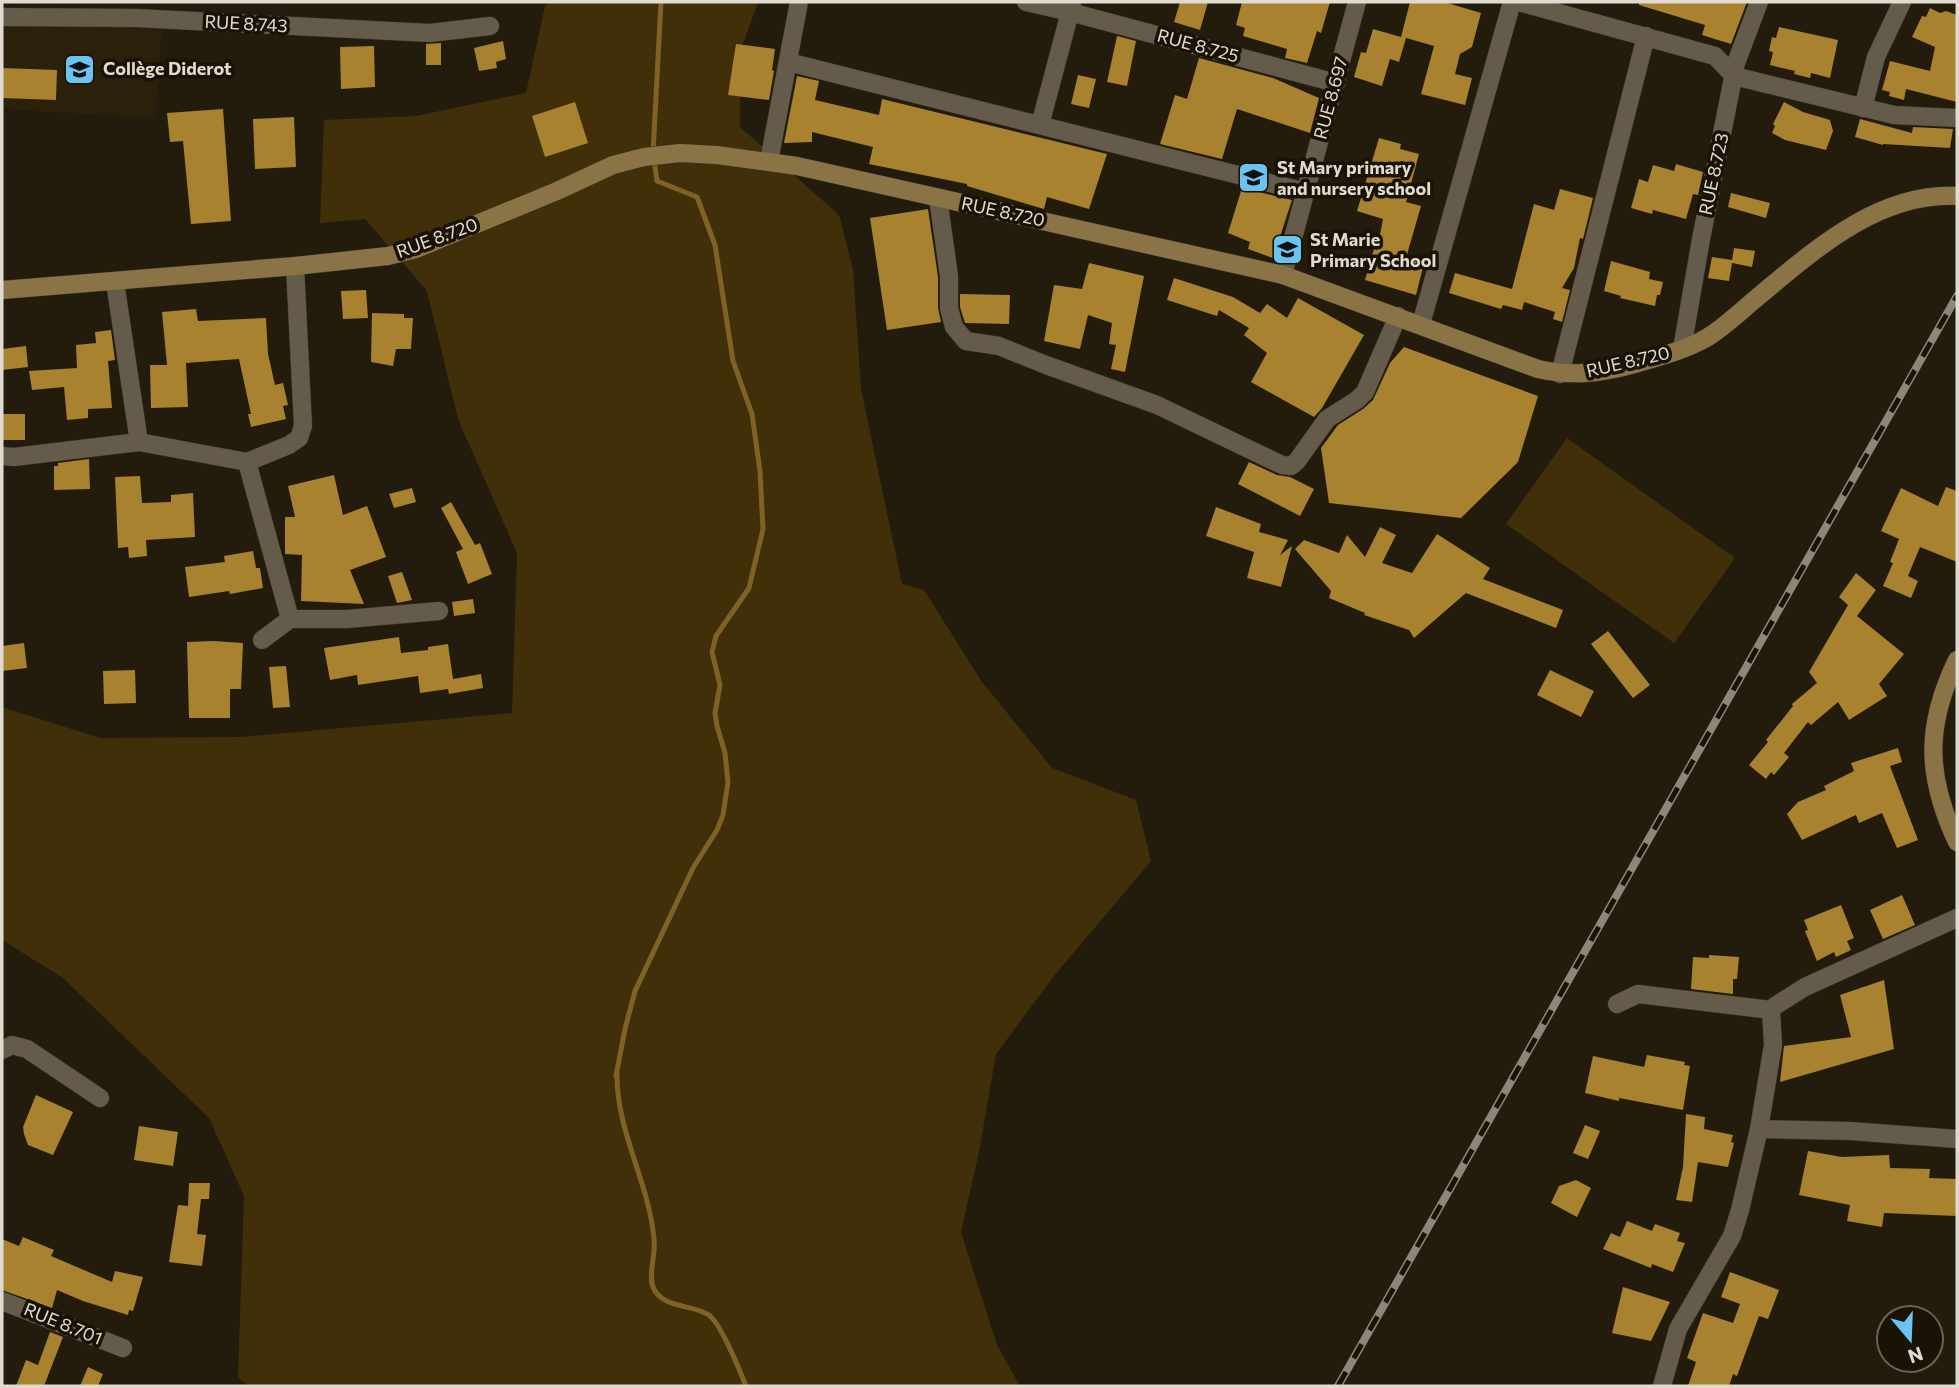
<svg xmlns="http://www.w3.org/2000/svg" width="1959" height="1388" font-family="Commissioner,sans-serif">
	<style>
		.built { fill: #2b210b }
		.green { fill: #402f09 }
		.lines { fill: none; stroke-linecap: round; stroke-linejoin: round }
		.stream { stroke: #806324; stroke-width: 5 }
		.building { fill: #a8822e }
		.street-casing { stroke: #3b352e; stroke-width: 19 }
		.secondary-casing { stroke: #3b352e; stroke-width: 19 }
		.street { stroke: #645b4a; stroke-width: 18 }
		.secondary { stroke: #8a7446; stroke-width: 18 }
		.rail-casing { stroke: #8d877b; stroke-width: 8 }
		.rail { stroke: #1a1305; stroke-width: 5; stroke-dasharray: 16; stroke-linecap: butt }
		.labels { text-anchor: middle; stroke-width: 7; stroke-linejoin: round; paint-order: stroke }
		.street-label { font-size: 18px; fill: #e0dbd1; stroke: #1a1305 }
		.poi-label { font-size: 18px; font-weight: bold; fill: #e0dbd1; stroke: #1a1305; text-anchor: start }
	</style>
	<rect width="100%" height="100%" fill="#231c0d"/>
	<path class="built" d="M2 21 162 29 155 118 2 109Z"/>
	<path class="green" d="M549 2H758L740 52V127L839 215 853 269 861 389 902 584 924 590 982 682 1052 768 1136 800 1151 861 1054 976 996 1054 979 1152 961 1232 997 1345 1020 1386H249L238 1378 244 1196 209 1118 63 978 2 940V707L100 738 241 737 512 713 517 553 458 419 427 291 365 219 320 223 324 120 416 116 526 93 545 6Z
		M1567 438 1735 558 1674 643 1506 524Z"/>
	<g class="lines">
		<path class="stream" d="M661 2 653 153 657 181 697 197 715 245 733 361 752 414 760 471 763 529 749 588 716 636 712 652 720 685 715 713 717 726 725 753 728 782 723 815 717 830 693 868 635 991 625 1029 616 1076 617 1073C616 1131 649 1182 654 1239 656 1254 648 1274 653 1287 662 1309 693 1304 709 1315 721 1324 740 1371 746 1386"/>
	</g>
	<path class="building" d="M1180 2H1208L1200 30 1174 22Z
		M1242 2H1330L1321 33 1317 31 1307 63 1285 58 1287 49 1243 36 1245 28 1236 25Z
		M1410 2H1444L1481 13 1472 47 1460 54 1455 74 1472 78 1465 105 1421 94 1434 46 1406 38 1399 62 1390 59 1382 86 1354 77 1361 52 1366 53 1373 29 1401 37Z
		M1639 2H1747L1731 44 1702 35 1705 25 1639 5Z
		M1930 8 1940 13 1946 11 1957 15V102L1906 89 1904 100 1889 96 1890 92 1882 90 1890 61 1930 71 1935 47 1912 37 1922 16 1926 17Z
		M1779 27 1838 40 1830 78 1811 73 1810 78 1794 74 1795 71 1770 65 1773 52 1769 51 1772 37 1776 38Z
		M1117 36 1136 41 1127 86 1107 82Z
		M503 41 506 59 496 62 497 68 479 71 474 48Z
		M441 43V65H426V44Z
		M736 44 775 49 772 70 774 71 769 100 728 95Z
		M374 46 375 87 341 89 340 47Z
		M1199 58 1273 78 1319 98 1310 133 1237 109 1222 159 1160 144 1175 95 1187 99Z
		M2 68 57 70 56 100 2 98Z
		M1078 75 1096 79 1089 108 1071 104Z
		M797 76 819 81 815 100 879 115 882 99 1107 154 1089 209 1047 197 1044 209 967 186V184L869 164 873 147 812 132V142L784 143Z
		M575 102 588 143 545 157 532 116Z
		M1784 102 1803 112 1830 120 1833 131 1826 150 1785 140 1772 133 1775 126 1773 124Z
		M223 109 231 221 191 224 183 141 170 142 167 113Z
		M294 117 296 167 255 169 253 119Z
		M1860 119 1912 133 1913 127 1953 129 1950 148 1883 144V145L1855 137Z
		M1379 138 1401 144 1400 149 1419 154 1406 202 1421 206 1406 258 1424 263 1416 295 1365 280 1374 249 1377 250 1383 219 1357 211Z
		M1676 164 1703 172 1698 195 1693 194 1686 219 1653 210 1652 214 1631 208 1639 179 1648 182 1653 165 1674 171Z
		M1242 188 1292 200 1273 258 1248 249 1250 242 1228 233Z
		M1560 189 1593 198 1583 239 1580 238 1574 268 1562 288 1570 290 1562 322 1553 319 1555 312 1524 302 1522 310 1503 305 1501 309 1449 293 1455 273 1512 289 1534 204 1554 210Z
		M1731 193 1770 203 1766 218 1728 207Z
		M928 209 938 277V308L941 322 887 330 870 218Z
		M1734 248 1755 251 1752 267 1732 263 1729 281 1708 278 1712 257 1732 260Z
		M1611 261 1650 272 1649 279 1663 282 1660 295H1657L1655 306 1620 298 1621 296 1604 291Z
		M1089 263 1144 276 1125 372 1111 369 1116 345 1109 344 1112 323 1088 315 1080 349 1044 341 1054 285 1082 289Z
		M1174 278 1233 297 1260 313 1267 304 1287 318 1298 298 1364 335 1322 408 1314 417 1251 382 1267 353 1244 335 1249 328 1219 310 1217 316 1167 300Z
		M366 290 368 318 343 319 341 291Z
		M960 294 1010 295 1009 324 965 323 960 307Z
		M196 309 198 321 266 318 268 354 275 385 283 383 288 405 283 406 286 419 251 427 248 414H251L239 359 186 363 188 407 151 408 150 365H167L162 312Z
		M372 313 404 314V318H413L411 349H396L393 366 371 362Z
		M111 330 115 360 108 361 112 408 88 409V418L67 420 64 387 32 390 29 371 77 368 76 345 96 343 95 332Z
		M26 346 28 367 2 370V349Z
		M1404 347 1538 396 1518 462 1461 518 1329 503 1321 448 1338 425 1363 409 1373 400 1390 363Z
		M2 414H25V440H2Z
		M89 459 90 489 54 490V466H58V463Z
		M1249 462 1277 475 1290 477 1314 489 1300 516 1238 484Z
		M334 475 343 515 367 506 386 557 350 570 364 604 301 601 302 555 285 554V517H295L288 486Z
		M140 476 142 503 171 502V495L193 493 195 537 146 540 147 556 129 558 128 547 118 548 115 477Z
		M1946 487 1957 491V562L1920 547 1908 576 1918 581 1911 598 1883 586 1893 563 1890 562 1899 539 1881 531 1901 488 1938 506Z
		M412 488 416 502 394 508 389 494Z
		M451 502 475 545 480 543 492 574 468 584 456 552 463 549 441 508Z
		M1216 507 1261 524 1259 532 1288 540 1280 555 1292 546 1281 587 1247 578 1254 552 1206 536Z
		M1380 527 1396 535 1382 563 1412 573 1437 534 1490 568 1483 579 1563 610 1556 628 1466 593 1414 638 1409 630 1364 615 1365 613 1329 598 1331 591 1295 549 1304 540 1339 553 1347 535 1365 557Z
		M253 551 256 568H260L263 588 230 594 229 591 189 597 185 567 225 562 224 556Z
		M402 572 412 600 397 603 388 576Z
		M1856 573 1876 590 1857 616 1904 654 1879 684 1887 696 1849 720 1838 702 1811 725 1808 722 1784 753 1789 757 1774 775 1771 772 1766 779 1749 765 1768 742 1766 740 1793 706 1792 704 1817 683 1809 672 1848 605 1839 597Z
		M473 599 475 613 454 616 452 602Z
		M1608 631 1650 685 1633 698 1591 644Z
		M399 637 401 653 428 650V647L448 644 453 679 481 674 483 688 449 694 448 689 420 693 418 676 358 685 357 675 330 680 324 648Z
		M213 641 243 643 241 689H230V718H189L187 642Z
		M24 643 27 668 2 671V646Z
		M286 666 290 707 273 708 269 667Z
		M135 670 136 703 104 704 103 671Z
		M1550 670 1594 691 1581 717 1537 695Z
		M1898 748 1902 762 1890 766 1918 840 1897 848 1882 813 1859 823 1856 815 1802 840 1787 814 1798 802 1826 790 1824 786 1854 771 1851 763Z
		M1902 895 1915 925 1883 939 1870 910Z
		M1841 905 1854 938 1847 941 1851 950 1836 957 1834 952 1817 961 1805 931 1808 930 1804 920Z
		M1709 955 1739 957 1737 979H1733V994L1691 989 1693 957 1709 958Z
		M1884 980 1894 1049 1780 1082 1784 1046 1851 1037 1840 995Z
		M1647 1055 1685 1062 1684 1065 1690 1066 1683 1110 1619 1098V1101L1585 1093 1593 1056 1644 1067Z
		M36 1095 73 1112 53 1155 28 1145 24 1134 23 1127Z
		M1686 1114 1705 1117 1704 1129 1733 1135 1731 1142 1734 1143 1728 1167 1698 1162 1692 1202 1676 1200 1683 1167Z
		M1585 1125 1600 1131 1588 1159 1573 1153Z
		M139 1126 178 1132 173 1166 134 1160Z
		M1808 1151 1842 1157 1889 1155 1890 1168 1930 1169 1929 1178 1957 1179V1216L1884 1213 1882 1227 1847 1221 1850 1205 1799 1195Z
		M1576 1180 1591 1188 1577 1217 1551 1203 1559 1186Z
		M189 1183H210L209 1199H201L197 1234 206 1235 202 1266 169 1262 178 1205 188 1206Z
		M1627 1221 1652 1231 1655 1224 1680 1233 1677 1241 1685 1243 1673 1272 1652 1264 1651 1268 1603 1249 1611 1233 1620 1237Z
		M23 1237 54 1250 51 1256 112 1282 115 1271 143 1277 133 1311 129 1310 128 1315 83 1301 57 1290 52 1308 2 1290V1239L19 1246Z
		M1730 1272 1779 1290 1768 1319 1759 1316 1737 1376 1733 1374 1729 1386H1688L1696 1362 1687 1358 1703 1313 1733 1323 1740 1304 1721 1297Z
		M1623 1287 1670 1302 1651 1341 1612 1333Z
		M50 1332 63 1337 44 1386H16L26 1360 38 1365Z
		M88 1367 103 1374 98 1386H80Z"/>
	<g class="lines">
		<defs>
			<path id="street" d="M1026 2 1070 12 1040 125
				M1072 2 1070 12 1336 83
				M1519 2 1715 56 1734 76 1894 115 1957 118
				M2 17 136 18 430 33 490 26
				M788 62 1306 192
				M1863 108 1876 57 1902 2
				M769 161 799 2
				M938 198 949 276V308L954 327 966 341 999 346 1046 365 1157 405 1282 465 1291 466 1297 461 1327 419 1357 400 1365 392 1398 316
				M1283 275 1357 2
				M115 282 139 442 247 462 289 445 299 438 303 426 295 266
				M1421 324 1512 2
				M1682 349 1701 239 1736 63 1759 2
				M1560 374 1646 36
				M2 456 14 457 139 442
				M247 462 290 619H347L439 611
				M262 640 290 619
				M1617 1004 1638 994 1771 1010 1775 1006 1805 987 1957 918
				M2 1050 12 1045 27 1049 100 1098
				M1759 1129 1850 1131 1957 1139
				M2 1301 123 1348
				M1662 1386 1678 1329 1732 1236 1740 1210 1759 1129 1773 1045 1771 1010"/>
			<path id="secondary" d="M2 290 295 266 388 256 416 249 557 191 613 165 644 157 680 153 717 155 797 166 1283 275 1538 369C1573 377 1603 373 1638 363 1661 356 1686 350 1708 337 1724 327 1739 313 1753 301 1811 253 1876 192 1957 196
				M1957 660C1925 726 1926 776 1957 842"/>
		</defs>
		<use href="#street" class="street-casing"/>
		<use href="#secondary" class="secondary-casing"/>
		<use href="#street" class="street"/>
		<use href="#secondary" class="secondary"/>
		<defs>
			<path id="rail" d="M1338 1386 1957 296"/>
		</defs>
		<use href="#rail" class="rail-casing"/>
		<use href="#rail" class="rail"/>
	</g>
	<defs>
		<symbol id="school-square" viewBox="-11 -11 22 22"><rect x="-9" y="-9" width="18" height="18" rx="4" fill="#6ac3f1" stroke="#1a1305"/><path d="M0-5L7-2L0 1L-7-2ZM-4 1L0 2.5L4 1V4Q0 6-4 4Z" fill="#111"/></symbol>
	</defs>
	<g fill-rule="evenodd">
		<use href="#school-square" x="62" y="52" width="35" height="35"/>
		<use href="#school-square" x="1236" y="160" width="35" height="35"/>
		<use href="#school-square" x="1270" y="232" width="35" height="35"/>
	</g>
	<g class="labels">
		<g class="street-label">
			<text transform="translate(246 24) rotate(3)" y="6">RUE 8.743</text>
			<text transform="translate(1198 46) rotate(15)" y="6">RUE 8.725</text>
			<text transform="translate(1331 98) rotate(-75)" y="6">RUE 8.697</text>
			<text transform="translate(1714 174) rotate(-78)" y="6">RUE 8.723</text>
			<text transform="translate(1003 212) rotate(12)" y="6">RUE 8.720</text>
			<text transform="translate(437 238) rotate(-20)" y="6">RUE 8.720</text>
			<text transform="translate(1628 362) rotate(-13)" y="6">RUE 8.720</text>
			<text transform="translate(63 1324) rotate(22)" y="6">RUE 8.701</text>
		</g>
		<g class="poi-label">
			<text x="103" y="75">Collège Diderot</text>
			<text x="1277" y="174">St Mary primary<tspan x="1277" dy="21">and nursery school</tspan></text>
			<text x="1310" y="246">St Marie<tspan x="1310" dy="21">Primary School</tspan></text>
		</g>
	</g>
	<rect width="1959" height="1388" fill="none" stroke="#e0dbd1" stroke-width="7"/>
	<g transform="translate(1910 1339) rotate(161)"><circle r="33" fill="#1a1305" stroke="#696357" stroke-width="2"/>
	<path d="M0-5L12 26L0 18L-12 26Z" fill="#6ac3f1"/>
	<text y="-10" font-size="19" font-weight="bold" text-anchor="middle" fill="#e0dbd1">N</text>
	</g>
</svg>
